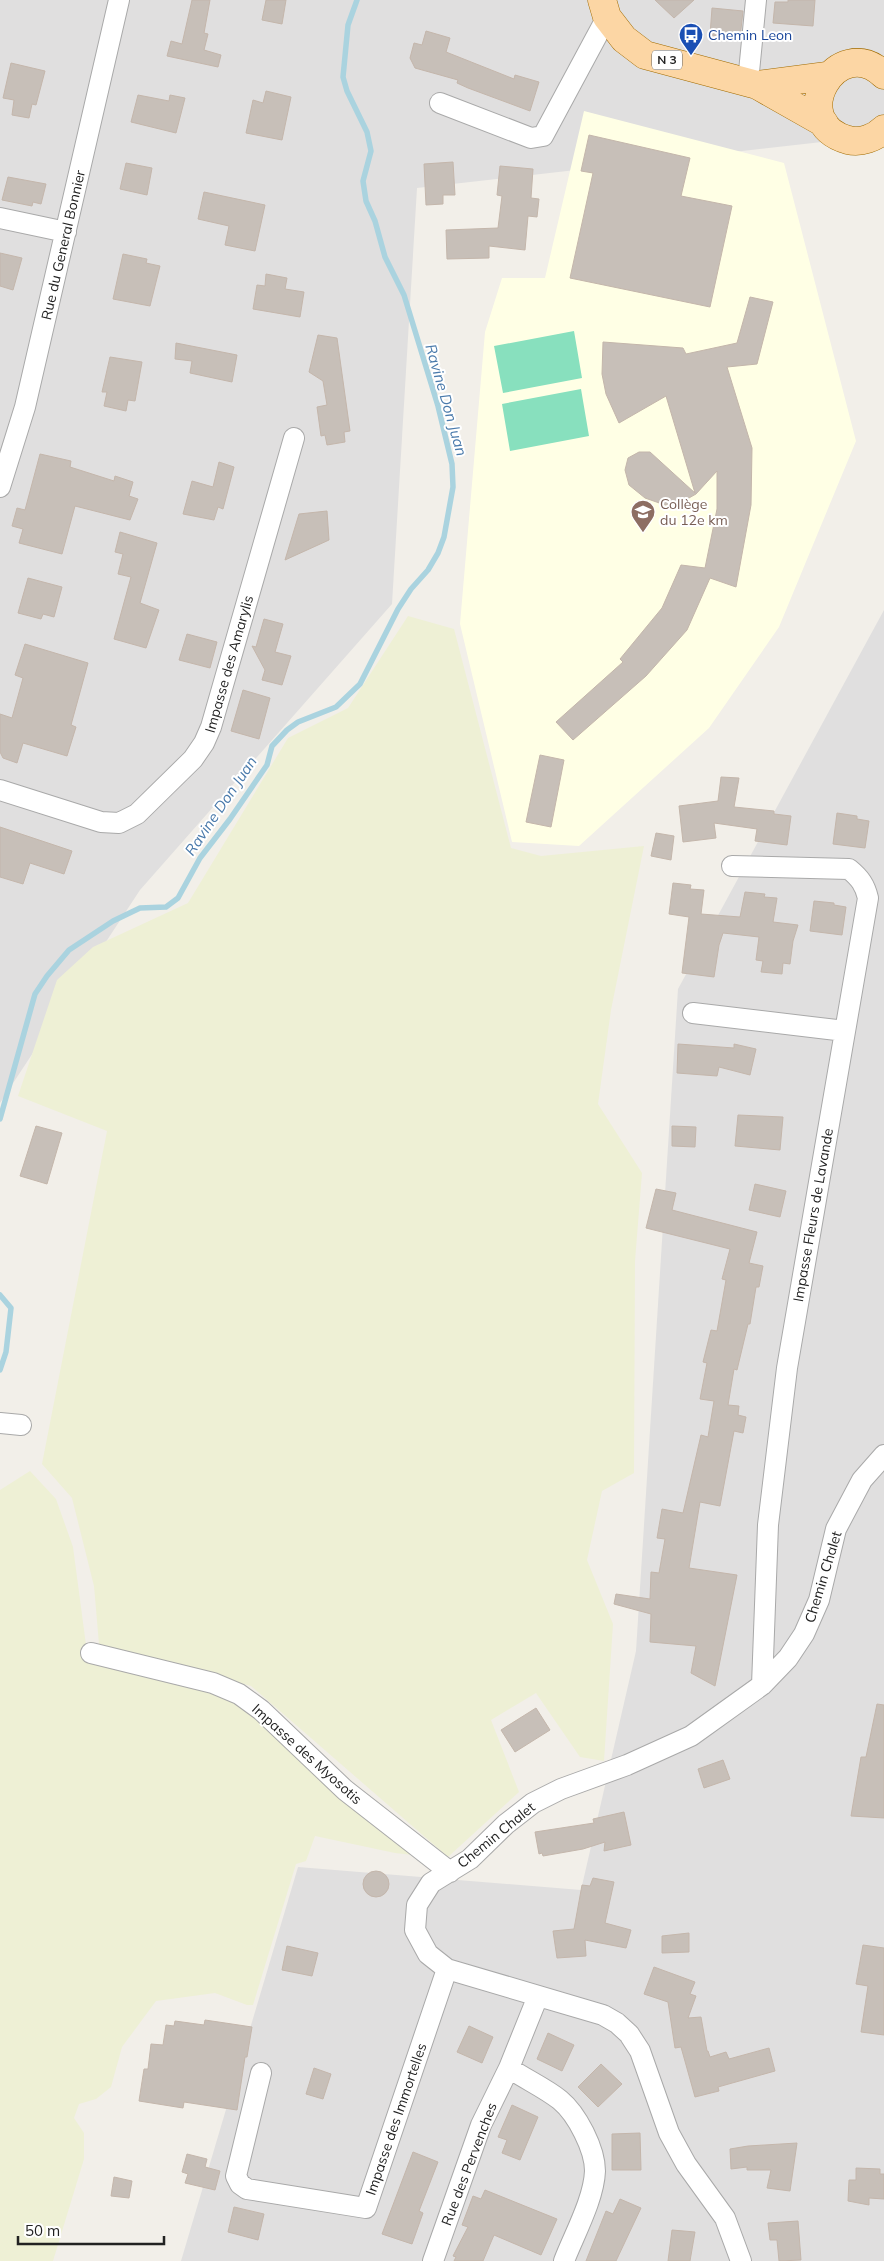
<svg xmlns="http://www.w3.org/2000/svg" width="884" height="2261" font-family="Mulish,sans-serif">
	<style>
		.residential { fill: #e0dfdf }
		.education { fill: #ffffe5 }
		.farmland { fill: #eef0d5 }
		.pitch { fill: #88e0be }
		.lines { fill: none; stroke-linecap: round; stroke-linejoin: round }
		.stream { stroke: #aad3df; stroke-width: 5.5 }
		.building { fill: #c7bfb8; stroke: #c4b6ab }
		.street-casing { stroke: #a9a9a9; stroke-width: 22 }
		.primary-casing { stroke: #a06b00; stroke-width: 29 }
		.street { stroke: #fff; stroke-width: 20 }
		.primary { stroke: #fcd6a4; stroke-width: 28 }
		.labels { text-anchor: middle; stroke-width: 4; stroke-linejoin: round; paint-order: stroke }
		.shield { fill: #fff; stroke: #646464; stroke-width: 1 }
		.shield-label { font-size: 12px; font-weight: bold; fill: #222 }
		.transit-label { font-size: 14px; fill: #164399; stroke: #fff; text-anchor: start }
		.street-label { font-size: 14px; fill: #222; stroke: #fff }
		.education-label { font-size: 14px; fill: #785e54; stroke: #fff; text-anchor: start }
		.water-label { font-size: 15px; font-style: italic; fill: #4a7aab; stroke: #fff }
	</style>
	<rect width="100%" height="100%" fill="#f2efe9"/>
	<path class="residential" d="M0 0H884V129L875 136 417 188 392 604 140 890 0 1103Z
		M884 610V2261H181L298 1867 581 1890 636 1651 678 989Z"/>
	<path class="education" d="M584 111 784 163 856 441 779 627 709 728 579 846 512 842 460 624 485 332 502 278H545Z"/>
	<path class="farmland" d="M408 616 454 629 511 848 541 856 644 846 611 1010 598 1104 642 1173 635 1261 634 1473 602 1491 587 1560 613 1624 604 1761 580 1757 536 1693 491 1720 519 1792 448 1857 251 1686 99 1644 94 1586 72 1498 42 1464 107 1131 18 1096 57 980 93 947 188 903 288 738 348 708Z
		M30 1471 56 1499 73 1547 88 1660 209 1685 234 1700 422 1856 395 1853 315 1836 306 1861 296 1864 253 2005H247L215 1993 156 2001 122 2047 111 2087 96 2099 79 2104 74 2118 84 2133V2159L53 2261H0V1490Z"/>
	<path class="pitch" d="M574 331 582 378 503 393 494 346Z
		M581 389 589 436 510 451 502 404Z"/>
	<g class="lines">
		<path class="stream" d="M0 1119 35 994 47 976 69 950 113 921 140 908 166 907 178 898 200 858 230 819 267 765 272 746 287 730 298 722 336 707 360 684 398 609 411 589 428 570 438 553 444 537 453 487 452 464 438 406 404 295 385 257 375 221 366 201 363 181 371 151 367 132 347 91 343 77 348 25 357 0
			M0 1295 11 1308 6 1352 0 1370"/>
	</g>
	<path class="building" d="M192 0H210L204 33 208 34 204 50 221 55 218 67 167 56 171 41 182 44Z
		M266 0H286L282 24 262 20Z
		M655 0H694L674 18Z
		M788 0H815L813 26 773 23 775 2H788Z
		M712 8 743 11 740 38 710 35Z
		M426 31 450 38 446 52 514 79 515 75 539 82 530 111 468 88 457 83 458 80 415 68 410 58 414 43 422 45Z
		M11 63 45 71 36 105 32 104 29 118 12 115 14 100 3 98Z
		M266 91 291 97 282 140 246 133 253 100 263 103Z
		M138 95 169 101 170 95 185 98 176 133 131 122Z
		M589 135 690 158 681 196 732 206 710 307 570 278 593 173 581 171Z
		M453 162 455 195H443V204L426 205 424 164Z
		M126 163 152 168 147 195 120 189Z
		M500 166 533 169 531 198 539 199 537 217 528 216 525 250 489 246V258L447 259 446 230 498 228 502 196 497 195Z
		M8 177 46 184 41 204 33 202 32 206 2 200Z
		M204 192 265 205 255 251 225 245 229 226 198 219Z
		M0 253 22 258 13 290 0 286Z
		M123 254 147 259 146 263 160 266 150 306 113 299Z
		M266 274 287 278 285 289 304 292 300 317 253 309 257 285 265 286Z
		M750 297 773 302 757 364 727 367 752 448 751 505 736 587 710 578 687 630 646 676 573 740 556 722 623 662 620 659 662 608 681 565 705 568 717 509V471L696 494 680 503 665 505 645 498 629 485 625 470 628 458 639 452H650L695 493 666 396 619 423 606 394 602 374 603 342 683 348 686 354 737 343Z
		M318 335 337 338 350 431 344 432 345 442 327 445 325 435 321 436 317 407 327 405 323 381 309 372Z
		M176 343 237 355 232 382 190 373 192 361 175 359Z
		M110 357 142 362 135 401 128 400 126 411 104 406 107 392H102Z
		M40 454 71 461 70 467 114 481 115 476 133 482 129 496 138 499 130 520 75 506 62 554 19 543 23 529 12 526 17 508 25 510Z
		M219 462 234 467 223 509 218 507 214 520 183 514 192 481 213 487Z
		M327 511 329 540 285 560 299 514Z
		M120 532 157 543 140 603 159 610 146 648 114 639 131 577 118 574 123 554 115 552Z
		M28 578 62 587 54 617 43 614 41 619 18 613Z
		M264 619 283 624 275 652 291 656 282 685 262 680 265 670 252 646 256 647Z
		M187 634 217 642 210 668 179 660Z
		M25 644 88 663 71 725 76 727 67 756 23 743 17 763 3 758 0 752V714L12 718 23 678 15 675Z
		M243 690 270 698 259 739 231 731Z
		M540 755 564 760 551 827 526 822Z
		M721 777 739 778 734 807 774 811V814L791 816 787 845 755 841 757 829 714 823 716 838 683 842 679 806 718 801Z
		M837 813 857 816V819L869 821 865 848 833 844Z
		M0 827 72 851 64 874 30 863 23 884 0 877Z
		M656 833 674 836 671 860 651 856Z
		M673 883 691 885 690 889 704 890 701 914 740 917 745 892 765 894 764 897 777 898 773 922 798 925 793 941 790 964 783 963 782 974 761 972 763 961 756 960 759 937 723 933 719 945 714 977 682 973 689 917 669 914Z
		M814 901 834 903V905L846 907 842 935 810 931Z
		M678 1044 734 1048V1044L756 1049 750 1075 719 1067 717 1076 677 1073Z
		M738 1115 783 1117 780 1150 735 1146Z
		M36 1126 62 1133 47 1184 20 1176Z
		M672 1126 696 1127 695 1147 672 1146Z
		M755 1184 786 1191 780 1217 749 1210Z
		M656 1189 676 1193 672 1210 757 1232 749 1263 763 1266 759 1287H756L750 1324H748L737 1370 734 1369 728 1405 739 1406 738 1415 746 1417 743 1433 734 1431 720 1506 700 1502 689 1568 737 1575 715 1686 691 1673 696 1646 650 1642 651 1614 614 1604 616 1594 650 1599 651 1572 659 1573 665 1539 657 1538 662 1509 683 1513 701 1435 708 1437 714 1401 700 1399 707 1363 703 1362 711 1330 717 1331 726 1280 722 1279 730 1249 646 1228Z
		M877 1704 884 1705V1818L851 1816 861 1757H866Z
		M536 1708 550 1730 515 1752 501 1730Z
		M723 1760 730 1779 704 1788 698 1769Z
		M624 1812 631 1845 604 1851 605 1842 583 1849 543 1856 542 1853 539 1854 535 1832 594 1823 593 1819Z
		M363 1884a13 13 0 1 1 26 0a13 13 0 1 1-26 0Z
		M593 1878 614 1882 605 1923 631 1930 626 1948 585 1940 586 1956 557 1958 553 1931 574 1929 582 1885 590 1886Z
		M689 1933V1952L662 1953V1936Z
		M863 1945 884 1948V2035L861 2032 868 1986 856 1984Z
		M287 1946 318 1953 312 1976 282 1970Z
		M654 1967 695 1982 690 1994 696 1996 688 2018 701 2017 707 2051H708L710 2057 726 2052 729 2059 769 2048 775 2071 718 2087 719 2091 695 2097 681 2047 675 2048 668 2002 644 1994Z
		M205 2020 252 2027 247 2057H245L237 2110 184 2102 183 2108 139 2101 144 2069H148L151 2044 163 2045 166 2025 174 2026 175 2021 204 2025Z
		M469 2026 493 2037 482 2063 457 2052Z
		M548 2033 574 2045 562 2071 537 2059Z
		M601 2064 622 2084 598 2107 578 2087Z
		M314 2068 331 2074 323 2099 306 2094Z
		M512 2105 538 2117 520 2160 502 2153 507 2140 498 2137Z
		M640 2133 641 2170H612V2134Z
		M797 2143 790 2191 767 2188 771 2170H747V2167L731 2169 730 2149 748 2146Z
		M413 2152 438 2162 419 2211 423 2213 412 2244 382 2234Z
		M187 2154 207 2159 205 2167 220 2171 215 2190 185 2183 188 2174 182 2172Z
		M856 2168 880 2169V2174H884V2199L869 2198V2205L848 2201 849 2180H856Z
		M114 2177 132 2181 129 2198 111 2196Z
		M485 2190 557 2219 541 2255 494 2235 483 2261H454L456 2257 453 2256 468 2227 462 2225 473 2196 481 2199Z
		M620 2199 641 2208 616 2261H586L606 2211 613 2214Z
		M234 2207 264 2214 258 2240 228 2232Z
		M798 2221 801 2260 779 2261 777 2240H770L768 2223Z
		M672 2230 695 2232 690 2261H668Z"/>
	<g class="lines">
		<defs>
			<path id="street" d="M748 82 756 0
				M440 103 531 138 543 136 607 17
				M0 218 66 232
				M0 487 25 407 119 0
				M0 790 101 822 119 823 137 814 193 759 204 743 211 727 294 438
				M732 866 849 869C860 878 865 885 868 898L787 1368 768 1525 762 1685
				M693 1013 845 1031
				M0 1423 21 1425
				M91 1653 213 1683 239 1694 261 1710 345 1790 450 1872
				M509 2068C525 2079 545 2088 560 2100 577 2114 595 2149 595 2171 594 2199 574 2235 564 2261
				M261 2073 236 2176 240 2184 247 2189 366 2208 447 1969
				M433 2261 481 2125 509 2068 538 1996
				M741 2261 725 2218 686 2164 669 2133 640 2051 629 2034 617 2023 603 2015 447 1969 428 1954 415 1930 417 1905 431 1883 470 1859 506 1824 533 1803 561 1789 627 1765 691 1736 762 1685 788 1658 804 1634 819 1600 836 1529 862 1480 884 1455"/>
			<path id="primary" d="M602 0 607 17 624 39 645 55 757 85 824 123
				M884 75C837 30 784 122 848 140 861 143 875 138 884 129
				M757 85 827 76"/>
		</defs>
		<use href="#street" class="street-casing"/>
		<use href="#primary" class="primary-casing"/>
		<use href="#street" class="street"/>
		<use href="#primary" class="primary"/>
	</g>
	<defs>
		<symbol id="bus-pin" viewBox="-11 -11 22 30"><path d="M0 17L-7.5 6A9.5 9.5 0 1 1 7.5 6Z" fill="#1a4fb4" stroke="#fff"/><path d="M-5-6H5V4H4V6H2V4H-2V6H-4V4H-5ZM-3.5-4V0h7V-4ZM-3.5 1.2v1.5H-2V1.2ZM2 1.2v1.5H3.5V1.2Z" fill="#fff"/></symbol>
		<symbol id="school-pin" viewBox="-11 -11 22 30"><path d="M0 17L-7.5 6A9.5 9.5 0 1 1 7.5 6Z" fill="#8d6e63" stroke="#fff"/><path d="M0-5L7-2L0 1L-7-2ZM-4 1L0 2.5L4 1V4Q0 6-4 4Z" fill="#fff"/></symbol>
	</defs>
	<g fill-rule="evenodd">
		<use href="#bus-pin" x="677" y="21" width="28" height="38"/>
		<use href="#school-pin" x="629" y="498" width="28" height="38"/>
	</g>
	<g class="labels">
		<rect class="shield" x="652" y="50.5" width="30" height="19" rx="4"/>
		<g class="shield-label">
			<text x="667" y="64">N 3</text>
		</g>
		<g class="transit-label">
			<text x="708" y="40">Chemin Leon</text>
		</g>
		<g class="street-label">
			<text transform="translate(63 245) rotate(-77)" y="5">Rue du General Bonnier</text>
			<text transform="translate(229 664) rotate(-74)" y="5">Impasse des Amarylis</text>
			<text transform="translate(813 1215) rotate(-80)" y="5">Impasse Fleurs de Lavande</text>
			<text transform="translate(823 1577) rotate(-73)" y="5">Chemin Chalet</text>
			<text transform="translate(307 1754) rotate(42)" y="5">Impasse des Myosotis</text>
			<text transform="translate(496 1835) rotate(-39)" y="5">Chemin Chalet</text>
			<text transform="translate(396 2119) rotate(-71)" y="5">Impasse des Immortelles</text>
			<text transform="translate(469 2164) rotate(-69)" y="5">Rue des Pervenches</text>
		</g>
		<g class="education-label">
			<text x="660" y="509">Collège<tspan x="660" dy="16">du 12e km</tspan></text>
		</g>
		<g class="water-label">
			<text transform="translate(446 400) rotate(74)" y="5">Ravine Don Juan</text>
			<text transform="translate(221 806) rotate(-56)" y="5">Ravine Don Juan</text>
		</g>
	</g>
	<path d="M18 2236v8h146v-8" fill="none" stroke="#222222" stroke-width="2.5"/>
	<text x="25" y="2236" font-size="15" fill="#222222" stroke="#ffffff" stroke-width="4" paint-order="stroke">50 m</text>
</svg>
